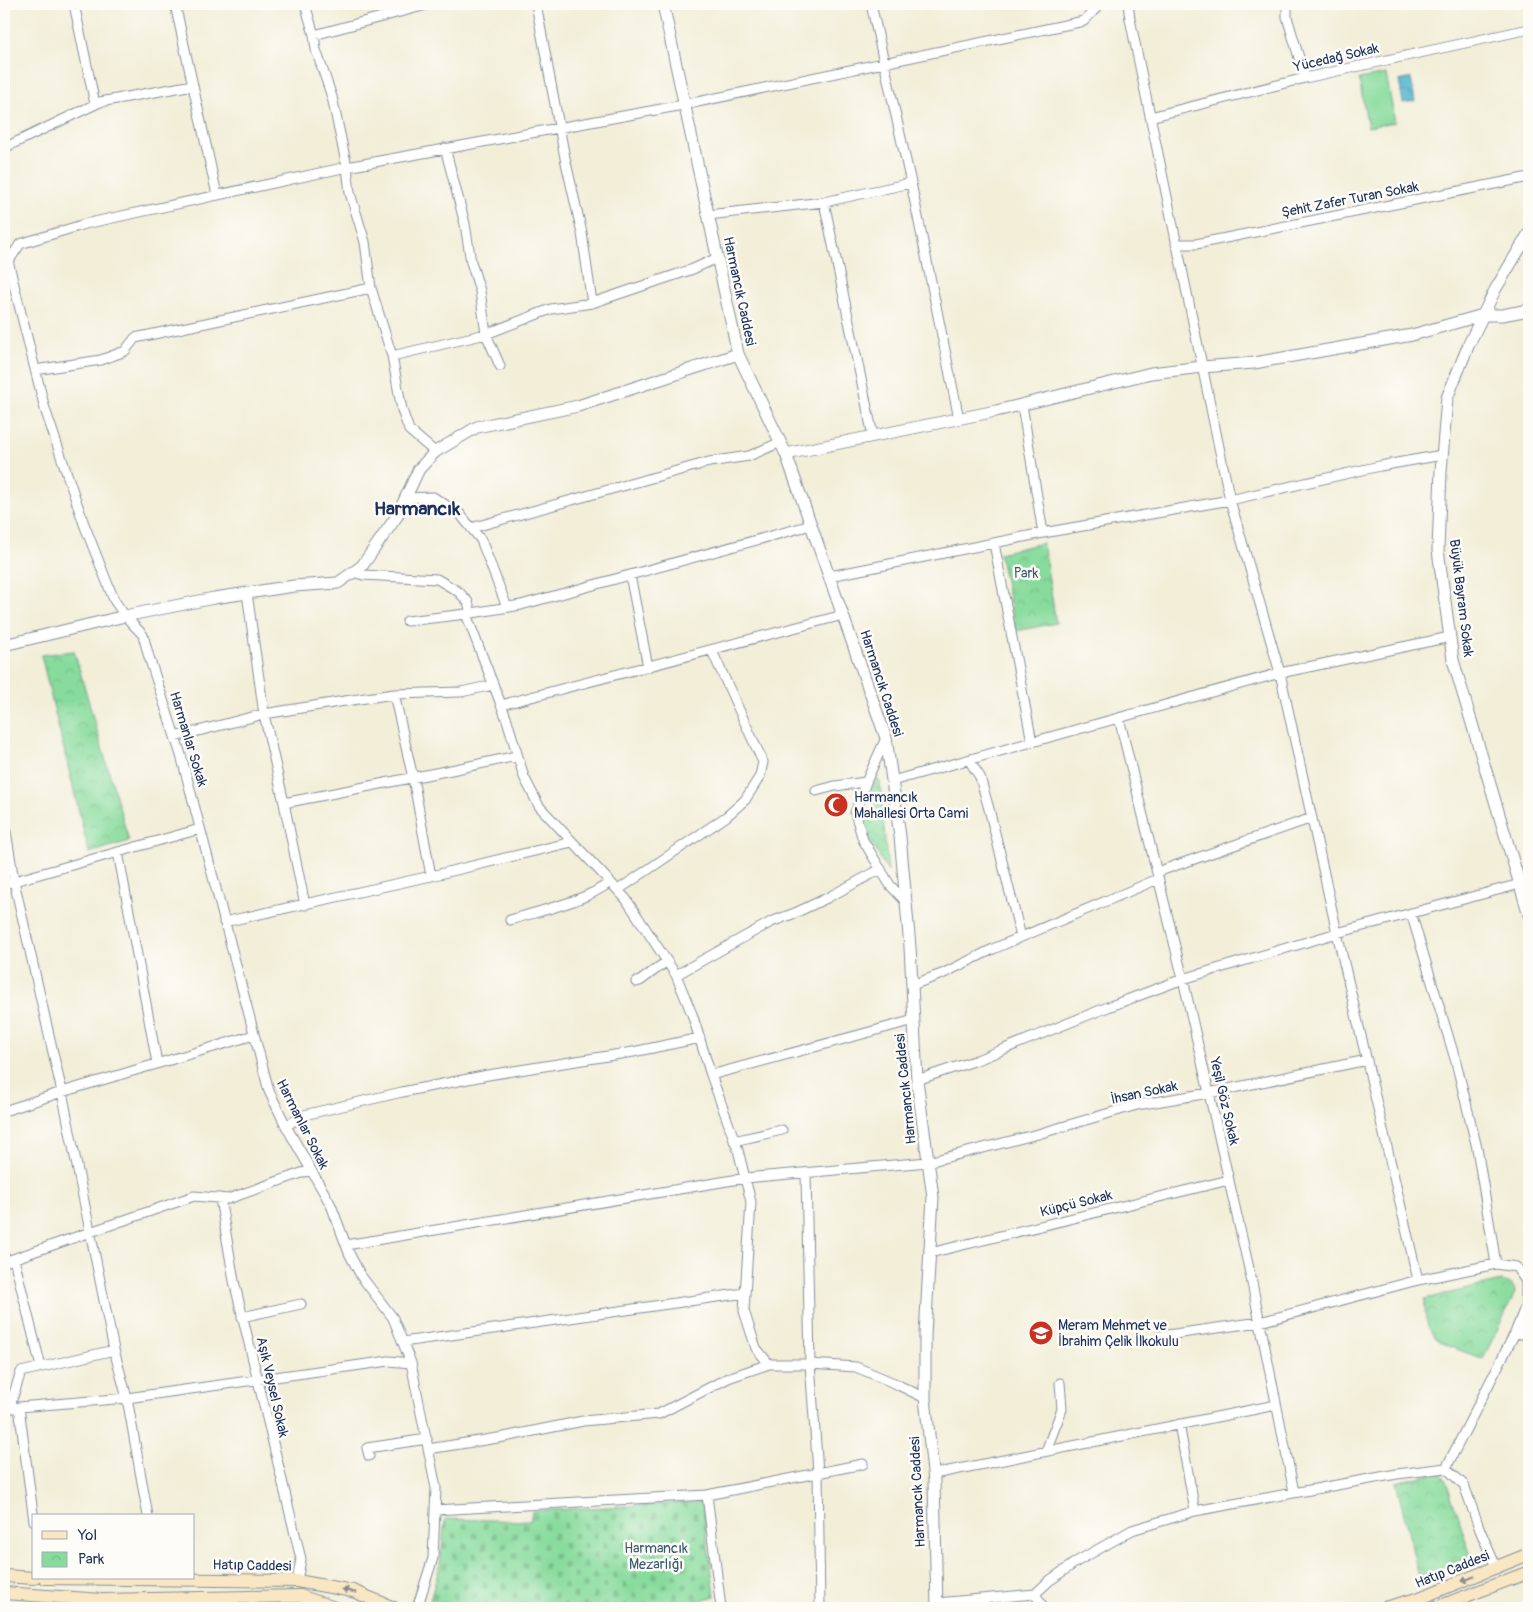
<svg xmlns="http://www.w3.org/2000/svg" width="1533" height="1612" font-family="Pangolin,sans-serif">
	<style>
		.grass { fill: url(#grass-dots); stroke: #51857d }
		.cemetery { fill: url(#cemetery-stones); stroke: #51857d }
		.park { fill: url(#park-crowns); stroke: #51857d }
		.pitch { fill: #87db9c; stroke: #51857d }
		.water { fill: url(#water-waves); stroke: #347295 }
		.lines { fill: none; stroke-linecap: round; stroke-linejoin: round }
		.minor-casing { stroke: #868e9b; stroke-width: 11 }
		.tertiary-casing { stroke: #868e9b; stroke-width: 13 }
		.secondary-casing { stroke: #868e9b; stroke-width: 14 }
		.minor { stroke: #fff; stroke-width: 9 }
		.tertiary { stroke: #fff; stroke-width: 11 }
		.secondary { stroke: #f9e7c3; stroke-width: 12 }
		.oneway { fill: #8a8b90 }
		.labels { text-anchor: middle; stroke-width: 5; stroke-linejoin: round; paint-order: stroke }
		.street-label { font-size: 14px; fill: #1b2f5e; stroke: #fdfcf7 }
		.park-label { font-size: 14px; fill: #365a6e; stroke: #fdfcf7 }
		.poi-label { font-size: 14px; fill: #1b2f5e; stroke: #fdfcf7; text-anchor: start }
		.district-label { font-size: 19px; font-weight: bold; fill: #1b2f5e; stroke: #fdfcf7 }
	</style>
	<defs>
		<pattern id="grass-dots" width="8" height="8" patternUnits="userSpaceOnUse" patternTransform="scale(1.25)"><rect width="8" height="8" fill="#87db9c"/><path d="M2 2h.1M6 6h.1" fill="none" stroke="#74bc89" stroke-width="1.8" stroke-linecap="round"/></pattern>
		<pattern id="cemetery-stones" width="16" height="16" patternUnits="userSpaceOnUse" patternTransform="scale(1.25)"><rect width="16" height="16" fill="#87db9c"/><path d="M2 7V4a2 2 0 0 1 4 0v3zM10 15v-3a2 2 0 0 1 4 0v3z" fill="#74bc89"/></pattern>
		<pattern id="park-crowns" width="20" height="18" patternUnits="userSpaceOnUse" patternTransform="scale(1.25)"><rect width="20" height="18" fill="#87db9c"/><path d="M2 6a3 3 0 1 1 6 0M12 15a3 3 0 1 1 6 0" fill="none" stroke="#74bc89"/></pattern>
		<pattern id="water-waves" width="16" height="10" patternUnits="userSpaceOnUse" patternTransform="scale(1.25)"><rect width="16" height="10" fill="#4db4cc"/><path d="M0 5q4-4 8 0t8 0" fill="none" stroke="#3f93a9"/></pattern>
	</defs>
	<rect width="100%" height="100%" fill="#fdfcf7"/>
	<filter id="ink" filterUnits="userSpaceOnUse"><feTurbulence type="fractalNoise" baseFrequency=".02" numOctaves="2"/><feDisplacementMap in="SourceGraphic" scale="10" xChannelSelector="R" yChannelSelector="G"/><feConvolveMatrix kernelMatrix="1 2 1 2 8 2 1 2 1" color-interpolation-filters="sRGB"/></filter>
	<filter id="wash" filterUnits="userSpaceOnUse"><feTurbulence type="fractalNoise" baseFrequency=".0096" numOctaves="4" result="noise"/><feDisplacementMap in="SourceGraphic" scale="20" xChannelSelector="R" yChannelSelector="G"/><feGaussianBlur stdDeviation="1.12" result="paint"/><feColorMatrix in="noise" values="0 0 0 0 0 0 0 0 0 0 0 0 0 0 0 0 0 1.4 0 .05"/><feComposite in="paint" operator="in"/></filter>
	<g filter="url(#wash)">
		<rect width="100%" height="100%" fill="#f2eed8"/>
		<path class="grass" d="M877 779 880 782 888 872 863 828 861 814 872 815 876 803 865 800Z"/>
		<path class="cemetery" d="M702 1502 715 1596 693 1602 694 1608H428L440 1565 445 1519 530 1521 532 1511Z"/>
		<path class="park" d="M1043 543 1056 623 1016 631 999 553Z
			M74 651 129 841 89 853 41 655Z
			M1501 1281C1510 1283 1514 1284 1515 1293L1483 1359C1447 1344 1423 1346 1425 1299Z
			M1440 1472 1445 1478 1471 1556 1419 1577 1396 1482Z"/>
		<path class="pitch" d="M1386 74 1395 122 1368 127 1359 79Z"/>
		<path class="water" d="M1411 78 1415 101 1403 103 1399 81Z"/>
	</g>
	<g filter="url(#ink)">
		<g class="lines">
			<defs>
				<path id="minor" d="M74 4 95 104
					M175 4 217 195
					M305 4 314 35 316 50 332 97 347 167 350 193 365 242 371 288 392 356 402 410 409 430 435 452
					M536 4 565 158 582 233 592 303
					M871 4 911 183 959 419
					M1128 4 1130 19 1230 500 1280 673 1337 933 1418 1280
					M1287 4V17L1305 78
					M314 35 430 4
					M1150 117 1305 78 1529 29
					M4 148 100 102 193 85
					M445 148 465 224 471 262 480 291 486 334 500 366
					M824 202 873 436
					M708 215 824 202 911 183
					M1176 244H1196L1529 177
					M4 245 45 409 84 524 114 600 125 616 143 635 149 657 181 755 269 1091 286 1126 331 1205 349 1253 361 1276 393 1318 411 1363 436 1488 433 1558 417 1608
					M7 264 20 244 85 224 347 167 683 105 1084 21 1100 4
					M392 356 486 334 551 309 592 303 693 269 717 258
					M35 370 101 360 125 351 135 338 371 288
					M1022 405 1043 533
					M406 498 433 497 460 514 481 540 507 607
					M471 528 709 462 749 456 781 442
					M994 543 1032 742
					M353 572 363 575 437 579 459 592 468 602 471 613
					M630 575 648 667
					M830 576 1043 533 1230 500 1380 466 1442 455
					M247 593 264 714 284 803 305 905
					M466 614 507 720 524 777 539 806 626 899 676 975 692 1014 711 1075 738 1150 751 1202 744 1311 756 1348 769 1364
					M407 621 466 614 521 605 811 525
					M394 694 413 778 431 876
					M501 705 843 615
					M1119 718 1183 979 1250 1273 1294 1492
					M175 737 264 714 345 701 394 694 461 692 493 685
					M886 738 866 782 855 813 863 840 890 885 906 902
					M969 760 980 777 989 809 1021 937
					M892 781 1280 673 1450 637
					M816 791 835 786 866 782
					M284 803 456 769 517 756
					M4 819 14 881 62 1092 114 1350 127 1398 148 1516
					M118 852 157 1063
					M1157 872 1312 818
					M4 884 200 829
					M618 890 727 816 745 800 760 776 763 762 712 651
					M1411 913 1456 1062 1477 1148 1496 1264
					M510 920C539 911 587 901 610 882
					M224 922 431 876 572 842
					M676 975 771 922 795 913 827 898 881 869
					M636 982 640 981 667 961
					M912 985 942 974 993 949 1158 879
					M711 1075 914 1020
					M917 1080 977 1060 1108 1007 1183 979 1337 933 1520 884
					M4 1111 62 1092 254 1035
					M286 1126 304 1115 402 1092 488 1075 633 1052 700 1038
					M734 1141 782 1130
					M806 1173 810 1364 818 1472 820 1608
					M220 1198 234 1281 301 1559 297 1581
					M346 1245 745 1178 928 1162 1038 1134 1137 1105 1209 1093 1367 1060
					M930 1253 1229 1180
					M14 1259 41 1367
					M4 1262 194 1196 228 1199 310 1170
					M242 1317 301 1304
					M1515 1333 1529 1335
					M1160 1336 1260 1322 1418 1280 1496 1264 1516 1267 1526 1281V1306
					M403 1342 745 1293
					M19 1407 127 1398 389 1361 411 1363
					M14 1408 19 1407 34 1521
					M9 1409 21 1372 114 1350
					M1179 1424 1195 1511
					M428 1449 504 1437 583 1421 659 1414 728 1378 769 1364H810L856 1367 894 1383 925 1398
					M1046 1451 1062 1409 1060 1383
					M369 1456 367 1448 427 1439
					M1446 1468 1515 1333 1527 1302
					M934 1474 1276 1405
					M707 1495 721 1608
					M435 1510 707 1495 863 1464
					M1035 1594 1049 1581 1076 1562 1132 1530 1195 1511 1397 1474 1446 1468 1464 1485 1480 1530 1496 1567
					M937 1603 1035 1594 1044 1608"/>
				<path id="tertiary" d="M663 4 738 354 786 454 886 738 900 836 910 947 917 1080 933 1197 925 1335V1398L934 1481 937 1608
					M1529 233 1495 290 1469 344 1447 398 1441 471 1438 550 1453 660 1529 915
					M786 454 996 411 1151 373 1202 367 1254 363 1412 335 1483 315H1502L1529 310
					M4 645 125 616 214 598 294 586 338 583 362 566 397 516 419 469 435 452 477 427 578 406 738 354"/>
				<path id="secondary" d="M4 1576 34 1578
					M45 1578 297 1581 353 1591 394 1608
					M4 1593 102 1600 300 1596 335 1608
					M1384 1608 1417 1599 1529 1554
					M1435 1608 1529 1572"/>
			</defs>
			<use href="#minor" class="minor-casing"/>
			<use href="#tertiary" class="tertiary-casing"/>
			<use href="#secondary" class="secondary-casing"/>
			<use href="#minor" class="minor"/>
			<use href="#tertiary" class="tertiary"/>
			<use href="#secondary" class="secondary"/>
		</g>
		<defs><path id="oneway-solid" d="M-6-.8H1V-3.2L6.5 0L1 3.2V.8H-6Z" transform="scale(1.25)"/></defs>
		<g class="oneway">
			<use href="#oneway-solid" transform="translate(1468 1579) rotate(158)"/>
			<use href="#oneway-solid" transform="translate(349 1591) rotate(-166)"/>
		</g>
	</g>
	<defs>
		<symbol id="mosque-disc" viewBox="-11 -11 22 22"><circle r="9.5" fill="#c8321e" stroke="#fdfcf7"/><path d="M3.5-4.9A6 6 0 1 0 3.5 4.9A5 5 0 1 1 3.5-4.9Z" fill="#fff"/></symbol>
		<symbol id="school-disc" viewBox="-11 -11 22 22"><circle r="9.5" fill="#c8321e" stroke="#fdfcf7"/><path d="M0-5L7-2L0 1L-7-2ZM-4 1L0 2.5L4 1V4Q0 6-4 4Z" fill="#fff"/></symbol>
	</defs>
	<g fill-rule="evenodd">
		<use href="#mosque-disc" x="822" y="791" width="28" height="28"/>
		<use href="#school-disc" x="1027" y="1319" width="28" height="28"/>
	</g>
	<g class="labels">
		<g class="street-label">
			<text transform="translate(1336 57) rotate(-13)" y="5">Yücedağ Sokak</text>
			<text transform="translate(1350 199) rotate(-11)" y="5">Şehit Zafer Turan Sokak</text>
			<text transform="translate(740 291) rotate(78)" y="5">Harmancık Caddesi</text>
			<text transform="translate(1462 598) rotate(83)" y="5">Büyük Bayram Sokak</text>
			<text transform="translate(882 683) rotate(72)" y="5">Harmancık Caddesi</text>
			<text transform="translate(189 739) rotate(73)" y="5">Harmanlar Sokak</text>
			<text transform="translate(905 1089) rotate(-96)" y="5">Harmancık Caddesi</text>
			<text transform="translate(1144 1092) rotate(-12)" y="5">İhsan Sokak</text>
			<text transform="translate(1225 1101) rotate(77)" y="5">Yeşil Göz Sokak</text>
			<text transform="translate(303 1124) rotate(63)" y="5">Harmanlar Sokak</text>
			<text transform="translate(1076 1203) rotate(-14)" y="5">Küpçü Sokak</text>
			<text transform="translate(273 1387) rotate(77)" y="5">Aşık Veysel Sokak</text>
			<text transform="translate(917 1492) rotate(-93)" y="5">Harmancık Caddesi</text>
			<text transform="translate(252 1565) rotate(1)" y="5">Hatıp Caddesi</text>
			<text transform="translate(1452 1569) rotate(-22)" y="5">Hatıp Caddesi</text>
		</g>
		<g class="park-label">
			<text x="1026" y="578">Park</text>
			<text x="656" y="1553">Harmancık<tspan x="656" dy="16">Mezarlığı</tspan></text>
		</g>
		<g class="poi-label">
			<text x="854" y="802">Harmancık<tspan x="854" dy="16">Mahallesi Orta Cami</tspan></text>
			<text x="1058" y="1330">Meram Mehmet ve<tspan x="1058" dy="16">İbrahim Çelik İlkokulu</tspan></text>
		</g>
		<g class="district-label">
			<text x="417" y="515">Harmancık</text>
		</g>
	</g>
	<rect width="1533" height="1612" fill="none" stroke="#fdfcf7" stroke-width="20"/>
	<rect x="32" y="1514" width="162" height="65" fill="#fdfcf7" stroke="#a3aaba"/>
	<rect x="42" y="1531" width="25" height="8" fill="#f9e7c3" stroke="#a3aaba"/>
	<text x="78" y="1540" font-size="15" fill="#1b2f5e">Yol</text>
	<rect x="42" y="1552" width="25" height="15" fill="url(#park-crowns)" stroke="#a3aaba"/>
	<text x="78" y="1564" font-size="15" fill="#1b2f5e">Park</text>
</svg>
